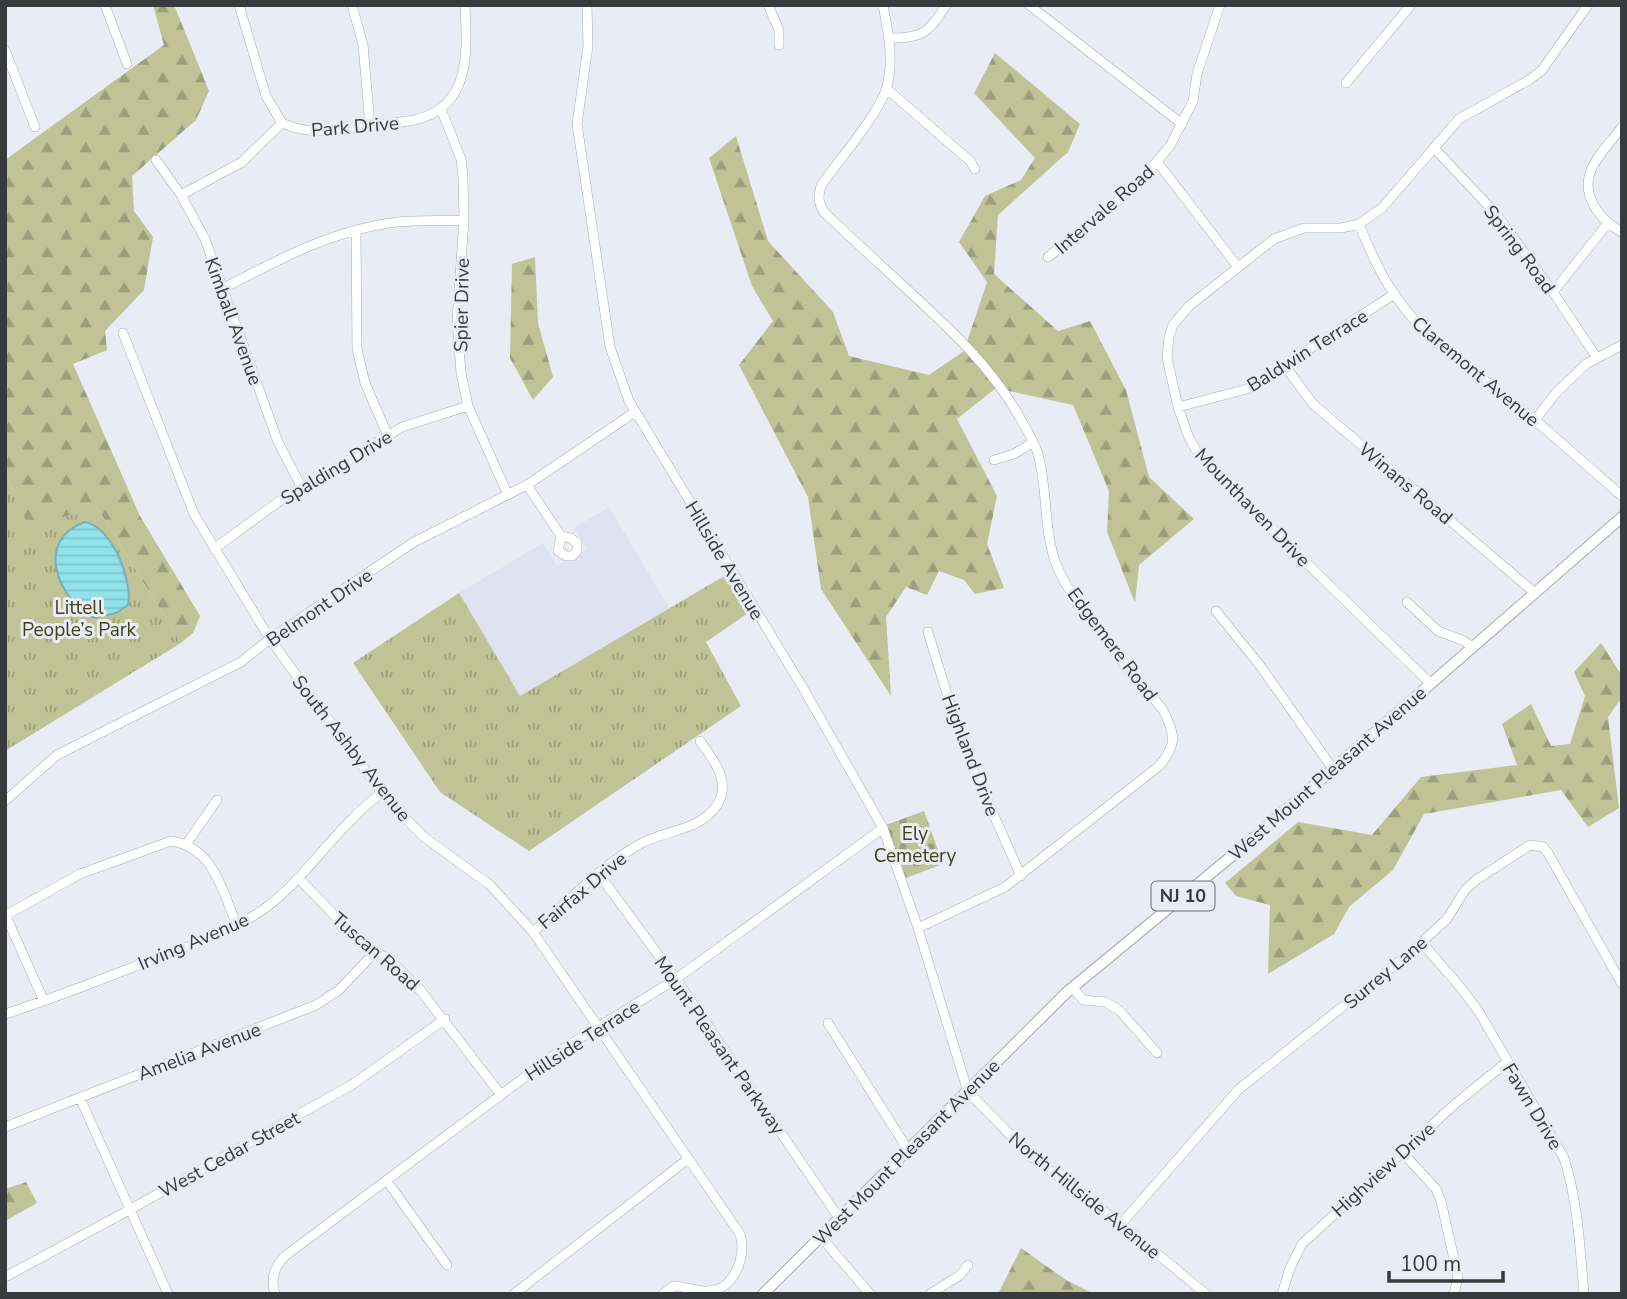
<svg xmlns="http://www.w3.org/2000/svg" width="1627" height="1299" font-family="'Nunito Sans',sans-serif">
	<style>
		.built { fill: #dee2f1 }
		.forest { fill: url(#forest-firs) }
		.cemetery { fill: url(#cemetery-stones) }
		.park { fill: url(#park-tufts) }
		.water { fill: url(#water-rules); stroke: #77b0b7; stroke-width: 2 }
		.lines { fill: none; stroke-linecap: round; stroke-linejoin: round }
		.minor-casing { stroke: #a9abb3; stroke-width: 10 }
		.major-casing { stroke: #a9abb3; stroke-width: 12 }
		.minor { stroke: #fff; stroke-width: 9 }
		.major { stroke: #fff; stroke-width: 10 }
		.labels { text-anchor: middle; stroke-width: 6; stroke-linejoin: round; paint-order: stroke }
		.shield { fill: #e9ecf4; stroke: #6e6f74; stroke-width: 2 }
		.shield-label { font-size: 18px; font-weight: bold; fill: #393a3d }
		.street-label { font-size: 19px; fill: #393a3d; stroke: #e9ecf4 }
		.park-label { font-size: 19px; fill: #404215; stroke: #e9ecf4 }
	</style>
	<defs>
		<pattern id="forest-firs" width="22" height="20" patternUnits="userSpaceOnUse" patternTransform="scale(1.75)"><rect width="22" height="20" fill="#bfc396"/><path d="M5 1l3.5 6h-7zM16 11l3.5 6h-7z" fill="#9c9f7c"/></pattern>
		<pattern id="cemetery-stones" width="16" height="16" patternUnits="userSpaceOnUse" patternTransform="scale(1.75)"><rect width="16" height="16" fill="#bfc396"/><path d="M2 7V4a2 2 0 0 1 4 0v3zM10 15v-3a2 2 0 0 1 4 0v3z" fill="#9c9f7c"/></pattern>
		<pattern id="park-tufts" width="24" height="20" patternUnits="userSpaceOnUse" patternTransform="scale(1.75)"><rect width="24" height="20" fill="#bfc396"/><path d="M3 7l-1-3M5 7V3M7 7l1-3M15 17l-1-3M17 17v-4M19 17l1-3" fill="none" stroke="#9c9f7c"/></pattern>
		<pattern id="water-rules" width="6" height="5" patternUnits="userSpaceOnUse" patternTransform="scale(1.75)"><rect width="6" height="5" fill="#91e2eb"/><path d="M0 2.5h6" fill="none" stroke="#7ec3ca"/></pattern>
	</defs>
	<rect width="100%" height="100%" fill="#e9ecf4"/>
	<path class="built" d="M609 507 669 608 520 696 459 593 543 543 557 566 587 549 574 528Z"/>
	<path class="forest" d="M153 5H174L209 91 196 120 132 176 134 211 153 237 144 290 105 331 107 350 73 364 140 516 200 616 193 633 181 643 96 506 31 529 5 474V160L164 45Z
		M995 53 1080 124 1068 152 998 215 994 274 1058 331 1090 321 1126 390 1149 477 1194 519 1139 565 1135 603 1107 532 1109 491 1073 405 996 388 957 419 997 496 987 544 1004 588 975 594 964 580 939 571 927 595 906 587 886 617 891 696 821 589 808 497 739 365 773 321 752 286 709 158 736 136 768 241 833 312 849 356 929 375 964 351 987 282 959 242 985 196 1021 180 1035 158 974 93Z
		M535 257 538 323 553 377 533 400 510 358 512 264Z
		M1601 643 1622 676V697L1608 717 1619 808 1588 827 1561 790 1424 814 1393 870 1349 907 1334 934 1268 974 1270 905 1236 896 1225 883 1298 822 1372 835 1421 777 1517 765 1502 724 1531 704 1551 746 1570 744 1585 696 1574 672Z
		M26 1182 37 1203 5 1221V1189Z
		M1021 1248 1066 1280 1094 1294H998Z"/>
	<path class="cemetery" d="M924 811 943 864 906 878 886 825Z"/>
	<path class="park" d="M5 474 31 528 96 506 181 643 5 751Z
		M726 575 751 611 706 642 741 706 529 851 440 792 353 663 459 593 520 696Z"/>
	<path class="water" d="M85 522C112 527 133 580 128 605L116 613 94 618C57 598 34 540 85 522Z"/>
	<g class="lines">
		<defs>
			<path id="minor" d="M105 5 127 64
				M239 5 266 96 282 123
				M352 5 363 45 370 126
				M587 5 588 46 577 124 610 347 629 401 803 688 883 828 918 928 968 1092 1032 1157 1121 1224 1206 1294
				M768 5 779 30V45
				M883 5C888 31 894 60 887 86 881 112 837 162 821 186 818 196 818 203 824 212 853 240 883 267 913 295 953 332 993 369 1020 418 1026 429 1033 440 1037 451 1048 486 1043 525 1055 561 1071 606 1132 671 1163 710 1176 735 1177 745 1159 766L1005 887 918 928
				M1029 5 1182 124
				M889 38C924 38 928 33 946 5
				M5 50 35 127
				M1346 83 1411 5
				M887 89 970 161 975 169
				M441 109 461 159 463 177 464 220 457 320 461 373 468 406 508 495
				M1622 127C1612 141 1595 157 1590 173 1582 198 1601 221 1622 232
				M1434 148 1496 214 1553 292 1597 358
				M156 160 181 195 205 239 278 442 302 488
				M1158 163 1238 267
				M181 195 242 162 282 123C310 136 337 130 366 126 382 124 399 123 414 120 472 107 467 52 465 5
				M1359 224C1378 271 1394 301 1430 337L1535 420 1622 496
				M356 231 357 349 365 383 388 436
				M1048 257 1135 187 1170 146 1193 101 1197 74 1220 5
				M222 289C277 260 335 229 398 222 420 220 442 221 464 220
				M1553 292 1608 223
				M123 333 194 514 270 639 382 793 405 818 424 837 490 885 533 932 740 1234C747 1255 735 1290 708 1291 697 1291 685 1287 674 1286L663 1294
				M1285 366 1313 404 1535 593
				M1178 407 1247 389 1393 295
				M1535 420 1556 393 1586 364 1622 345
				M994 460 1014 454 1033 442
				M527 485 561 536 571 538 577 543V551L572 556H566L558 551 561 536
				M214 549 289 494 314 482 402 427 468 406
				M1407 602 1438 631 1462 640 1473 647
				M1216 611 1261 667 1333 769
				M928 632 947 694 974 771 1021 876
				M1431 684 1246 504 1196 450 1189 438 1178 407 1167 358 1169 337 1173 325 1189 306 1274 239 1304 228H1341L1359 224 1382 208 1459 119 1529 80 1542 70 1588 5
				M5 801 57 755 241 662 270 639 414 542 527 485 635 412
				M187 843 217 800
				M598 873 676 979 839 1218
				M298 878 355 936 395 965 421 991 501 1095
				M5 914 44 1001
				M6 915 80 874 171 841C214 847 222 891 237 925
				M533 932C568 902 600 866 642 843 666 830 700 831 717 805 732 782 713 759 700 741
				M1422 943 1461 988 1479 1012 1564 1158C1578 1202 1580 1248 1584 1294
				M1073 988 1083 1000 1105 1002 1119 1010 1157 1053
				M5 1014C55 998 103 979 151 960 191 945 233 932 268 906 310 874 337 825 382 793
				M828 1023 908 1150
				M80 1098 168 1294
				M5 1127 316 1005 339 990 376 951
				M1402 1152 1436 1189 1441 1201 1458 1277 1454 1294
				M387 1181 447 1265
				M1121 1224 1238 1090 1411 952 1447 919 1465 890 1476 880 1530 845 1543 847 1548 853 1622 984
				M821 1237 870 1294
				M5 1277 131 1209 353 1084 445 1019
				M275 1294C270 1279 274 1267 285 1256L561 1050 676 979 883 828
				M514 1294 688 1159
				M930 1294 960 1275 968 1265
				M1282 1294 1290 1268 1302 1244 1455 1104 1507 1062"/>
			<path id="major" d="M763 1294 1067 992 1256 836 1622 517"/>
		</defs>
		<use href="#minor" class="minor-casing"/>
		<use href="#major" class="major-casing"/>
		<use href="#minor" class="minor"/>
		<use href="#major" class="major"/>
	</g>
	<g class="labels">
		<rect class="shield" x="1151.5" y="881.5" width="63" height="29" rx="5"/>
		<g class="shield-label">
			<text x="1183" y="902">NJ 10</text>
		</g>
		<g class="street-label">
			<text transform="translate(355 126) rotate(-5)" y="7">Park Drive</text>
			<text transform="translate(1104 209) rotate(-41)" y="7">Intervale Road</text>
			<text transform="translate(1520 249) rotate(53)" y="7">Spring Road</text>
			<text transform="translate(461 305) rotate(-89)" y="7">Spier Drive</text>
			<text transform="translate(234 321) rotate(70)" y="7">Kimball Avenue</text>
			<text transform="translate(1307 350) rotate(-32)" y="7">Baldwin Terrace</text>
			<text transform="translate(1476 371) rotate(40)" y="7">Claremont Avenue</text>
			<text transform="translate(336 467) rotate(-31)" y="7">Spalding Drive</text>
			<text transform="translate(1406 483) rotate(40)" y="7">Winans Road</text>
			<text transform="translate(1253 507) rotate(46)" y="7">Mounthaven Drive</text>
			<text transform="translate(725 560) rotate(59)" y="7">Hillside Avenue</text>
			<text transform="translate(319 607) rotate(-34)" y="7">Belmont Drive</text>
			<text transform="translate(1113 644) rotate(53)" y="7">Edgemere Road</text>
			<text transform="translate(352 748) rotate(52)" y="7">South Ashby Avenue</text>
			<text transform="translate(971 755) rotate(69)" y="7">Highland Drive</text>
			<text transform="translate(1327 773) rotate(-41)" y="7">West Mount Pleasant Avenue</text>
			<text transform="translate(582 890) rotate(-40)" y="7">Fairfax Drive</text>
			<text transform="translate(193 941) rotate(-23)" y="7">Irving Avenue</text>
			<text transform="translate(376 951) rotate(41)" y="7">Tuscan Road</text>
			<text transform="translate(1385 972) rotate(-40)" y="7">Surrey Lane</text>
			<text transform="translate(582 1040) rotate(-33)" y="7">Hillside Terrace</text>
			<text transform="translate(720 1045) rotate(55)" y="7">Mount Pleasant Parkway</text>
			<text transform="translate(199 1051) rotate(-21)" y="7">Amelia Avenue</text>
			<text transform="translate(1533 1106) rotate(59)" y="7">Fawn Drive</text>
			<text transform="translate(906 1152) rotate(-45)" y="7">West Mount Pleasant Avenue</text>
			<text transform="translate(229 1154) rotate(-29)" y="7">West Cedar Street</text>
			<text transform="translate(1383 1169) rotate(-42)" y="7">Highview Drive</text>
			<text transform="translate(1085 1195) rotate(39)" y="7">North Hillside Avenue</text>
		</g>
		<g class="park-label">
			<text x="79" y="614">Littell<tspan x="79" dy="22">People’s Park</tspan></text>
			<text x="915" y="840">Ely<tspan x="915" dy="22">Cemetery</tspan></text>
		</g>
	</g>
	<rect width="1627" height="1299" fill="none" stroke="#393a3d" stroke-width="14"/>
	<path d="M1389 1271v10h114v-10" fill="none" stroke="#393a3d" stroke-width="3.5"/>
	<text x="1400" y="1271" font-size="21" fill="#393a3d" stroke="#e9ecf4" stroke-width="5" paint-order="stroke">100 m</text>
</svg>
